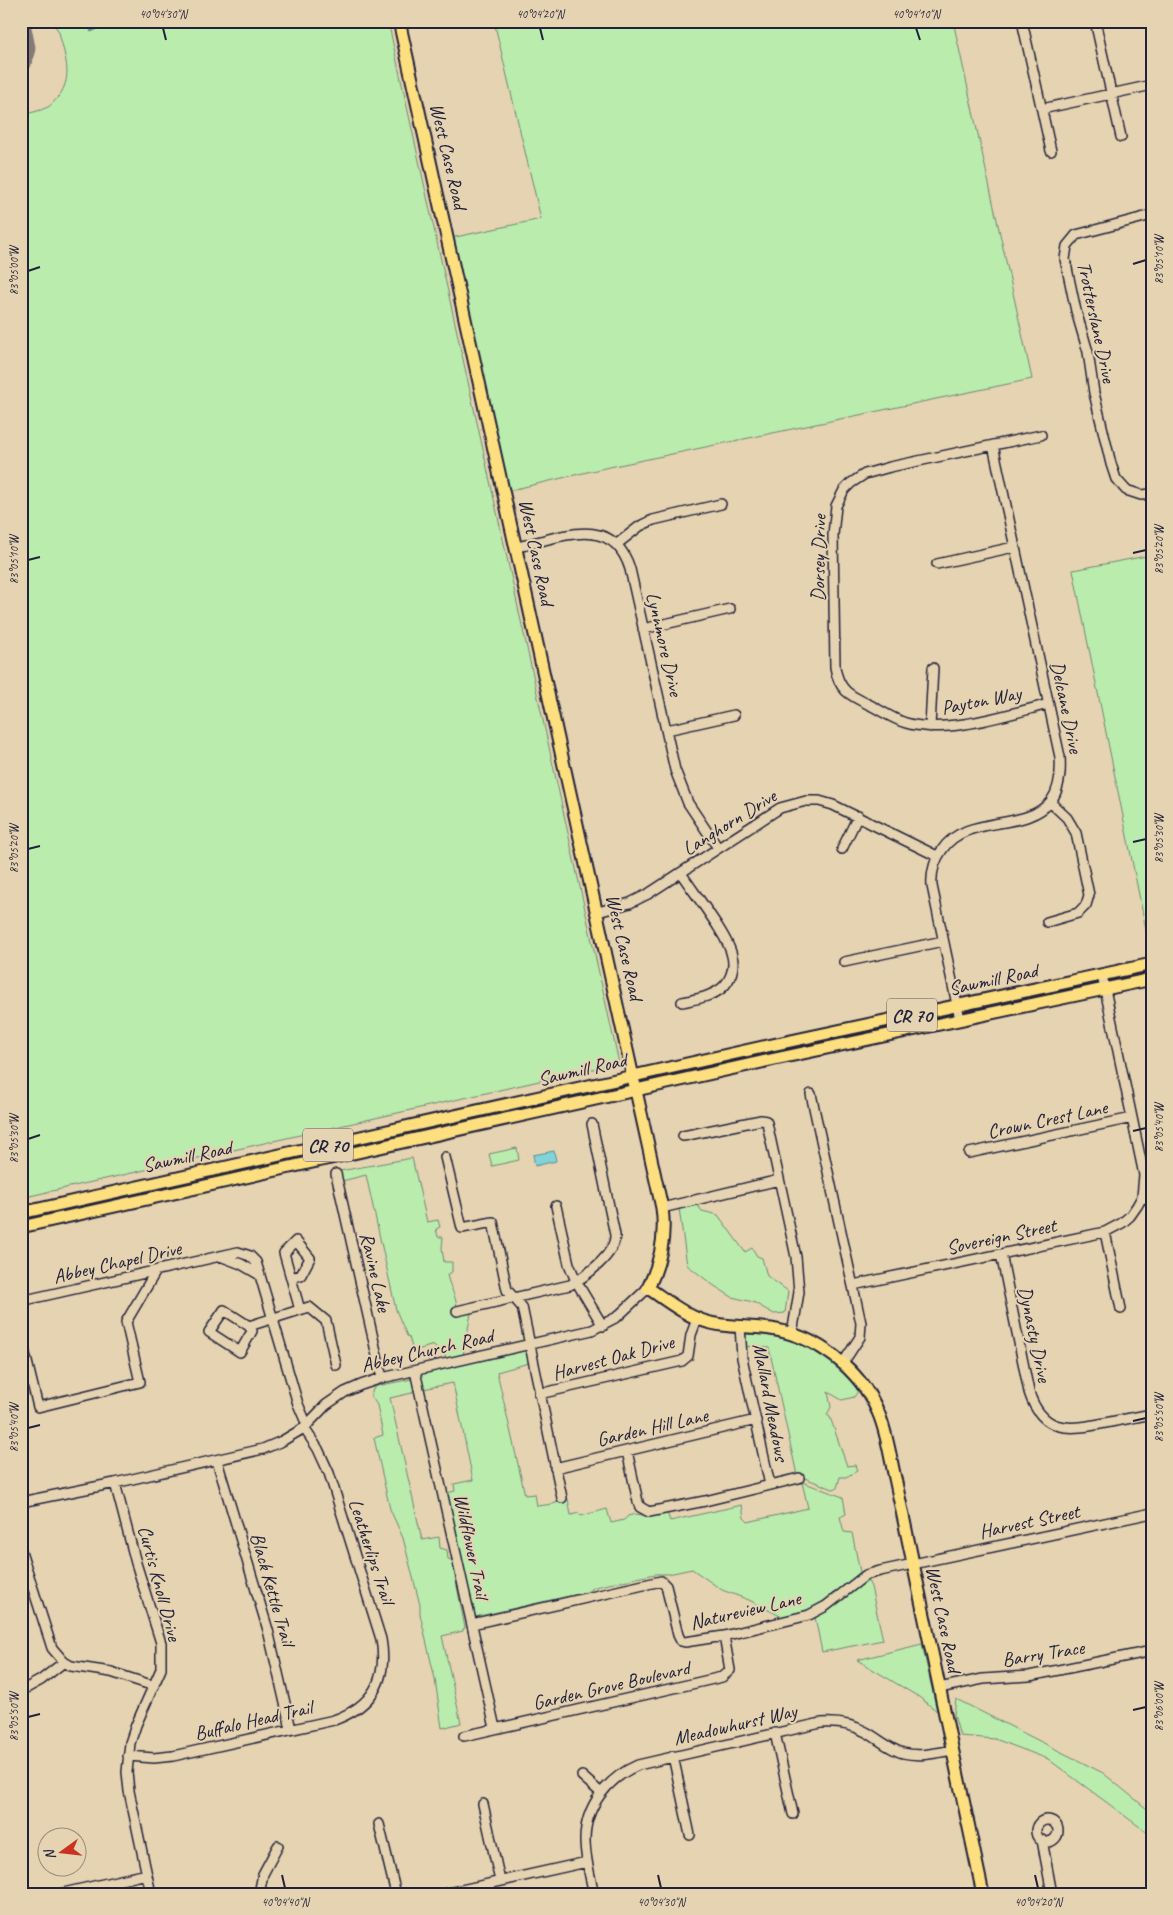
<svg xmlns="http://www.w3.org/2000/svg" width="1173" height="1915" font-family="Caveat,sans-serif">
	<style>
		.green { fill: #b9ecad; stroke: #6e8774 }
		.water { fill: #81d3d7; stroke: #5b8c99 }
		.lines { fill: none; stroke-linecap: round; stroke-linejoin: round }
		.stream { stroke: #5b8c99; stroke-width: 2.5 }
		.taxiway { stroke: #847a76; stroke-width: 21 }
		.minor-casing { stroke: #22223b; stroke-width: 12 }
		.major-casing { stroke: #22223b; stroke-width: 15 }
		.minor { stroke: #e6d3b1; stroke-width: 9 }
		.major { stroke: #fddf80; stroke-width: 11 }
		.ticks { fill: none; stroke: #22223b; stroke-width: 2 }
		.labels { text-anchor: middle; stroke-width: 4; stroke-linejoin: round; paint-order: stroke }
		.shield { fill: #e6d3b1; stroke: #5d575e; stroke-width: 1 }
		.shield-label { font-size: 19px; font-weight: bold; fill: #22223b }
		.street-label { font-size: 20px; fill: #22223b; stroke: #e6d3b1 }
		.neatline { fill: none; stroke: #22223b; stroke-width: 2 }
		.ticks-label { font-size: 12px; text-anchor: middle; fill: #22223b }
	</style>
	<rect width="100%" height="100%" fill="#e6d3b1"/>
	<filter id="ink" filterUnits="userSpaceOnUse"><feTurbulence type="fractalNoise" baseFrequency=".02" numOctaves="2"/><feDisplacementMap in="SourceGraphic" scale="10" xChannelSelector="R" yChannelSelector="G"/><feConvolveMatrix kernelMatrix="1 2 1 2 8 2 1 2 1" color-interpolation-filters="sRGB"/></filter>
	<g filter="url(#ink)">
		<path class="green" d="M47 21H388L619 1063 21 1198V115C30 113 40 111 48 107 53 104 55 100 59 96 74 75 64 55 59 32L56 27Z
			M494 21H953L1032 379 600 469 507 491 451 238 541 219Z
			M1152 555V949H1150L1073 570Z
			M517 1148 519 1160 492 1166 489 1154Z
			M412 1158 427 1222 438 1220 440 1227 436 1229 438 1237H443L442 1248 444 1262H452V1272L447 1275C450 1289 458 1298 457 1313H471L463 1356 450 1361 434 1345 413 1351 409 1337 407 1336 396 1310 366 1175 342 1181 340 1171Z
			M696 1204 702 1211 718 1215 745 1252 752 1248 757 1256 762 1258 767 1276 788 1291 785 1313 774 1314 753 1302 732 1297 713 1285 687 1265 679 1208Z
			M742 1334C779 1334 820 1343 845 1371 850 1376 854 1384 858 1391L854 1397 842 1400 828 1392 831 1407 827 1415 830 1417 847 1466 855 1465 857 1471 846 1477H840L837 1488 833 1489 797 1475 769 1348 744 1346Z
			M526 1350 529 1363 497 1372 525 1495 535 1494 537 1506 553 1504 568 1499 571 1515 579 1513 581 1516 607 1509 611 1523 624 1520 628 1516 635 1514 650 1516 667 1512 670 1521 742 1505 744 1518 748 1522 808 1508 802 1482 843 1497 846 1514 840 1517 844 1532 852 1533 860 1572 841 1590 810 1610 782 1617 749 1600 722 1590 692 1569 668 1574H655L595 1587 587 1592 475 1617 447 1493 455 1491 454 1484 473 1480 453 1383 423 1389 420 1374Z
			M412 1379 414 1389 412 1393 390 1398 422 1540 439 1537 440 1548 447 1550 448 1559 452 1560 465 1628 463 1629V1631L442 1636 461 1723 442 1728 435 1679 420 1614V1605L403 1538 390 1509 374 1438 383 1435 377 1405 371 1396 373 1389 377 1386Z
			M866 1577 871 1587 883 1640 822 1652 815 1617 828 1609Z
			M922 1644 937 1711 919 1697 857 1660Z
			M956 1699 1103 1773 1152 1813V1836L1048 1759 995 1739 960 1736 954 1715Z"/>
		<path class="water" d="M554 1151 556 1161 535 1166 533 1155Z"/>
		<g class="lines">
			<path class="stream" d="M91 31 114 21"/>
			<path class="taxiway" d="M21 28 25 48 21 63"/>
			<defs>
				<path id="minor" d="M1022 21 1051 151
					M1095 21 1121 137
					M1042 109 1152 85
					M1152 215 1076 235 1067 246 1065 259 1076 311 1088 352 1094 393 1111 464 1116 479 1126 490 1141 495 1152 494
					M1041 435 890 467 865 474 851 483 844 490 836 506 833 535 835 667C839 692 851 696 872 706 883 712 895 720 906 723 947 735 1008 714 1049 704
					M617 544 640 526 653 520 721 504
					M517 547C559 538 613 512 630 569L675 770 688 803 718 848
					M937 564 1014 547
					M643 629 730 609
					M930 727 933 668
					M667 730 734 715
					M842 849 858 816
					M681 873C693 892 729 937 732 956 735 967 731 980 722 988 711 997 696 999 682 1002
					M598 912 630 903 648 894 780 808 806 801H819L833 805 937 856
					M1047 922 1078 913 1086 905 1089 895 1076 833 1067 818 1050 802
					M844 962 943 941
					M960 1019 932 886C931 873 934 861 942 850 966 813 1025 833 1051 801 1060 789 1061 772 1060 757L993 445
					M811 1094 861 1323 860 1337 843 1363
					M683 1136 761 1120 766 1121 767 1123 796 1257 799 1292 792 1334
					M969 1153 1132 1118
					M445 1157 462 1228 493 1222 507 1290 522 1307 562 1498
					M336 1174 382 1378
					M1142 1197 1152 1200
					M556 1206 569 1264 576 1281 603 1326
					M662 1208 779 1180
					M1105 1232 1121 1309
					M1001 1254 1029 1392C1042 1434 1070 1430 1105 1423 1121 1420 1136 1417 1152 1414
					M220 1256 241 1264 260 1275
					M291 1278 301 1275 310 1258 296 1241 284 1253 300 1310
					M853 1285 1105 1232 1122 1223 1130 1216 1137 1206 1142 1197 1144 1175 1102 975
					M21 1301 238 1252 250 1256 256 1262 298 1404 307 1425
					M224 1310 249 1326 252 1331 240 1352 209 1332Z
					M457 1311 570 1285C585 1277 616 1254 615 1235L592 1124
					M249 1326 309 1307 326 1321 336 1365
					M740 1326 742 1358 770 1485
					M21 1337 38 1407 140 1382 126 1322 156 1271
					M415 1371 495 1728
					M539 1394 682 1361 688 1356 691 1335 697 1319
					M627 1451 638 1502 640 1507 649 1512 705 1501 799 1478
					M217 1461 268 1630 291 1729
					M555 1468 756 1420
					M115 1483 136 1563 161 1643V1669L136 1725 130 1743 127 1772 129 1791 151 1894
					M21 1502 115 1483 263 1449 282 1441 304 1428 326 1405 345 1392 361 1385 382 1378 592 1330 617 1317 648 1288
					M21 1551 52 1648 64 1662 71 1666 111 1672 154 1686
					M21 1587 31 1584
					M472 1624 661 1581 666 1586 678 1635 681 1641 685 1642 724 1636 809 1615 826 1606 866 1575 880 1571 1152 1513
					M939 1688 983 1679 1029 1676 1152 1651
					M21 1691 41 1680 64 1662
					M775 1733 793 1814
					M464 1736 722 1677 730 1670 724 1636
					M128 1756 154 1758 173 1756 334 1720C373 1706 388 1679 381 1639L329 1473 318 1449 304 1428
					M673 1756 690 1835
					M582 1776 601 1793
					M483 1804 500 1881
					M1036 1831a11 11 0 1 1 22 0a11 11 0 1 1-22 0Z
					M379 1824 396 1894
					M1042 1840 1052 1894
					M59 1894 147 1874
					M259 1894 263 1874 278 1846
					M443 1894 587 1862
					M594 1894C590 1876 585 1858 585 1840 585 1806 608 1778 638 1765L821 1723C837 1722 852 1724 866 1732 879 1739 889 1749 903 1753 920 1757 936 1753 953 1750"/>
				<path id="major" d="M399 21 662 1208C666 1237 661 1262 648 1288 663 1298 679 1311 696 1318 720 1329 747 1325 771 1329 817 1336 860 1369 878 1412 887 1432 890 1457 895 1478L983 1894
					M21 1213 772 1045 1152 964
					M21 1227 775 1059 1152 979"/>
			</defs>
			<use href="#minor" class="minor-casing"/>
			<use href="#major" class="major-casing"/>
			<use href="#minor" class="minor"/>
			<use href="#major" class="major"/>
		</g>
	</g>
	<path class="ticks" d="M163 28 166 40M540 28 543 40M916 28 920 40M1133 264 1146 260M28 271 40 267M1133 553 1146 550M28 560 40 557M1133 842 1146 839M28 849 40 846M1133 1131 1146 1128M28 1139 40 1135M1133 1421 1146 1418M28 1428 40 1425M1133 1710 1146 1707M28 1717 40 1714M282 1875 285 1888M658 1875 661 1888M1035 1875 1038 1888"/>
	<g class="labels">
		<g class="shield">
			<rect x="887" y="998.5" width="50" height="33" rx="4"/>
			<rect x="303" y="1128.5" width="50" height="33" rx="4"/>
		</g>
		<g class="shield-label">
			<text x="912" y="1022">CR 70</text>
			<text x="328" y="1152">CR 70</text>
		</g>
		<g class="street-label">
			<text transform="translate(449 156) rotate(77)" y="7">West Case Road</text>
			<text transform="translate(1097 322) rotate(78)" y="7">Trotterslane Drive</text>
			<text transform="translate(537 552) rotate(78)" y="7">West Case Road</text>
			<text transform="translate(818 558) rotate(-89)" y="7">Dorsey Drive</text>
			<text transform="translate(665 644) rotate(77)" y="7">Lynnmore Drive</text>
			<text transform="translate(981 700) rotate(-11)" y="7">Payton Way</text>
			<text transform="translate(1067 707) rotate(78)" y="7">Delcane Drive</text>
			<text transform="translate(729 822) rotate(-32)" y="7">Langhorn Drive</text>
			<text transform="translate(625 947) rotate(77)" y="7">West Case Road</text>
			<text transform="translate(993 979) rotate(-12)" y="7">Sawmill Road</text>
			<text transform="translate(582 1069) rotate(-13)" y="7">Sawmill Road</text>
			<text transform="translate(1047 1119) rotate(-12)" y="7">Crown Crest Lane</text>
			<text transform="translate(187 1156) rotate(-12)" y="7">Sawmill Road</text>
			<text transform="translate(1001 1236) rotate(-12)" y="7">Sovereign Street</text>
			<text transform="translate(117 1262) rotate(-13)" y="7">Abbey Chapel Drive</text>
			<text transform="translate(376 1272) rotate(77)" y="7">Ravine Lake</text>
			<text transform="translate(1035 1334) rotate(78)" y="7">Dynasty Drive</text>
			<text transform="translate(427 1350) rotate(-13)" y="7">Abbey Church Road</text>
			<text transform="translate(613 1357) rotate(-15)" y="7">Harvest Oak Drive</text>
			<text transform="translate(771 1402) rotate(79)" y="7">Mallard Meadows</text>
			<text transform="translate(652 1427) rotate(-13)" y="7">Garden Hill Lane</text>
			<text transform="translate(1029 1521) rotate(-12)" y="7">Harvest Street</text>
			<text transform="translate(472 1546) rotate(78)" y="7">Wildflower Trail</text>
			<text transform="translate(372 1551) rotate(72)" y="7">Leatherlips Trail</text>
			<text transform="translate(160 1583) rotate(75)" y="7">Curtis Knoll Drive</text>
			<text transform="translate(273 1589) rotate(74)" y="7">Black Kettle Trail</text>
			<text transform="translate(745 1610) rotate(-13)" y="7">Natureview Lane</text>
			<text transform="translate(944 1619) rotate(78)" y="7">West Case Road</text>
			<text transform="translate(1043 1653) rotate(-9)" y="7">Barry Trace</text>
			<text transform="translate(611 1685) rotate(-13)" y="7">Garden Grove Boulevard</text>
			<text transform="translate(253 1720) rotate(-13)" y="7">Buffalo Head Trail</text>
			<text transform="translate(735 1724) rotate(-13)" y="7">Meadowhurst Way</text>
		</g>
	</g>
	<rect width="1173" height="1915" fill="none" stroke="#e6d3b1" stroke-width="55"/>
	<g transform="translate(62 1852) rotate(255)"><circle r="24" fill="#e6d3b1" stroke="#988c82"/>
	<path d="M0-4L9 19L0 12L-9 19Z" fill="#c8321e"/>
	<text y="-8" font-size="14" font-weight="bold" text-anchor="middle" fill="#22223b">N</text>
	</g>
	<rect x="28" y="28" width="1118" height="1860" class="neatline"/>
	<g class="ticks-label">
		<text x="163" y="18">40°04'30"N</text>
		<text x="540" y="18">40°04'20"N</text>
		<text x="916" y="18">40°04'10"N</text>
		<text transform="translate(1159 260) rotate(-90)" y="4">83°05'10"W</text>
		<text transform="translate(14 271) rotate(-90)" y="4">83°05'00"W</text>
		<text transform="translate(1159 550) rotate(-90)" y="4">83°05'20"W</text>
		<text transform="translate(14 560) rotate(-90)" y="4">83°05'10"W</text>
		<text transform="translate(1159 839) rotate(-90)" y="4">83°05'30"W</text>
		<text transform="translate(14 849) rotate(-90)" y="4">83°05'20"W</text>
		<text transform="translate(1159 1128) rotate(-90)" y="4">83°05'40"W</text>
		<text transform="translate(14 1139) rotate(-90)" y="4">83°05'30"W</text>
		<text transform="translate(1159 1418) rotate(-90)" y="4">83°05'50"W</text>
		<text transform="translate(14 1428) rotate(-90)" y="4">83°05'40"W</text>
		<text transform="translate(1159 1707) rotate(-90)" y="4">83°06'00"W</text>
		<text transform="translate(14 1717) rotate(-90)" y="4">83°05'50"W</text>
		<text x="285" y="1906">40°04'40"N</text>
		<text x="661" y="1906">40°04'30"N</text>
		<text x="1038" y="1906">40°04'20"N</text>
	</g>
</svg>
